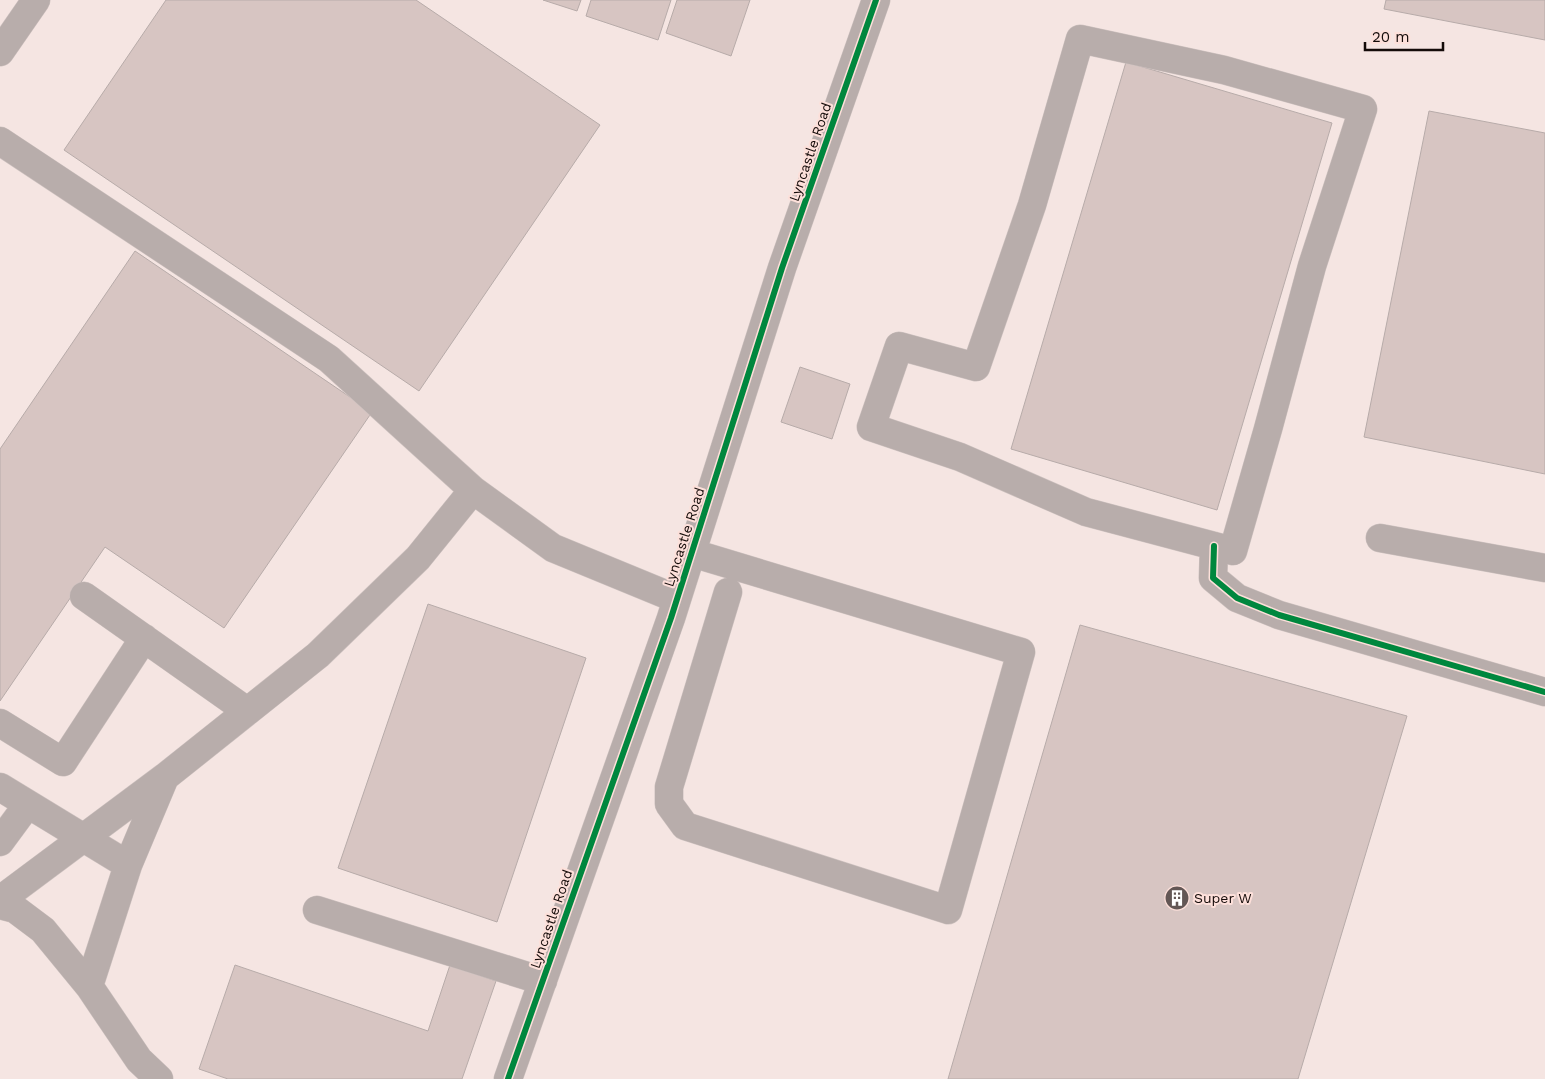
<svg xmlns="http://www.w3.org/2000/svg" width="1545" height="1079" font-family="'Work Sans',sans-serif">
	<style>
		.building { fill: #d7c5c2; stroke: #b7aba9 }
		.lines { fill: none; stroke-linecap: round; stroke-linejoin: round }
		.minor-casing { stroke: #cfc3c1; stroke-width: 29 }
		.minor { stroke: #b8adab; stroke-width: 28 }
		.cycleway-casing { stroke: #fde0da; stroke-width: 9 }
		.cycleway { stroke: #00873e; stroke-width: 6 }
		.labels { text-anchor: middle; stroke-width: 4; stroke-linejoin: round; paint-order: stroke }
		.street-label { font-size: 14px; fill: #140b09; stroke: #fde0da }
		.poi-label { font-size: 14px; fill: #140b09; stroke: #fde0da; text-anchor: start }
	</style>
	<rect width="100%" height="100%" fill="#f5e5e2"/>
	<path class="building" d="M166 0H416L600 125 419 391 64 150Z
		M543 0H581L577 11Z
		M591 0H671L658 40 586 16Z
		M677 0H750L731 56 666 33Z
		M1386 0H1545V40L1384 9Z
		M1126 62 1332 123 1217 510 1011 449Z
		M1429 111 1545 133V474L1364 437Z
		M135 251 372 412 224 628 105 547 0 701V449Z
		M800 367 850 384 832 439 781 422Z
		M428 604 586 658 497 922 338 868Z
		M1080 625 1407 716 1298 1079H948Z
		M235 965 428 1031 450 965 496 981 462 1079H228L199 1069Z"/>
	<g class="lines">
		<defs>
			<path id="minor" d="M1080 39 1224 70 1363 109 1312 266 1268 429 1233 551 1086 512 960 457 871 427 899 346 976 367 1032 205Z
				M0 52 36 0
				M0 141 329 359 473 490 553 548 677 599
				M1380 538 1545 568
				M1214 546 1213 578 1237 598 1279 615 1545 692
				M692 553 1021 652 948 910 685 826 669 804V787L728 592
				M84 596 247 711
				M0 723 63 762 144 638
				M0 787 128 865
				M0 842 28 804
				M0 900 165 777
				M0 905 15 909 43 930 89 986 139 1060 159 1079
				M317 910 543 981
				M89 986 128 865 165 777 318 655 418 558 473 490
				M508 1079 671 618 782 268 876 0"/>
		</defs>
		<use href="#minor" class="minor-casing"/>
		<use href="#minor" class="minor"/>
		<defs>
			<path id="cycleway" d="M1214 546 1213 578 1237 598 1279 615 1545 692
				M508 1079 671 618 782 268 876 0"/>
		</defs>
		<use href="#cycleway" class="cycleway-casing"/>
		<use href="#cycleway" class="cycleway"/>
	</g>
	<defs>
		<symbol id="building-disc" viewBox="-11 -11 22 22"><circle r="9.5" fill="#635755" stroke="#fde0da"/><path d="M-4-6H4V6H1V3H-1V6H-4ZM-2.5-4.3h1.7v1.8h-1.7ZM.8-4.3h1.7v1.8H.8ZM-2.5-1h1.7V.8h-1.7ZM.8-1h1.7V.8H.8Z" fill="#fff"/></symbol>
	</defs>
	<g fill-rule="evenodd">
		<use href="#building-disc" x="1163" y="884" width="28" height="28"/>
	</g>
	<g class="labels">
		<g class="street-label">
			<text transform="translate(810 152) rotate(-71)" y="5">Lyncastle Road</text>
			<text transform="translate(684 537) rotate(-72)" y="5">Lyncastle Road</text>
			<text transform="translate(551 919) rotate(-71)" y="5">Lyncastle Road</text>
		</g>
		<g class="poi-label">
			<text x="1194" y="903">Super W</text>
		</g>
	</g>
	<path d="M1365 42v8h78v-8" fill="none" stroke="#140b09" stroke-width="2.5"/>
	<text x="1372" y="42" font-size="15" fill="#140b09" stroke="#fde0da" stroke-width="4" paint-order="stroke">20 m</text>
</svg>
